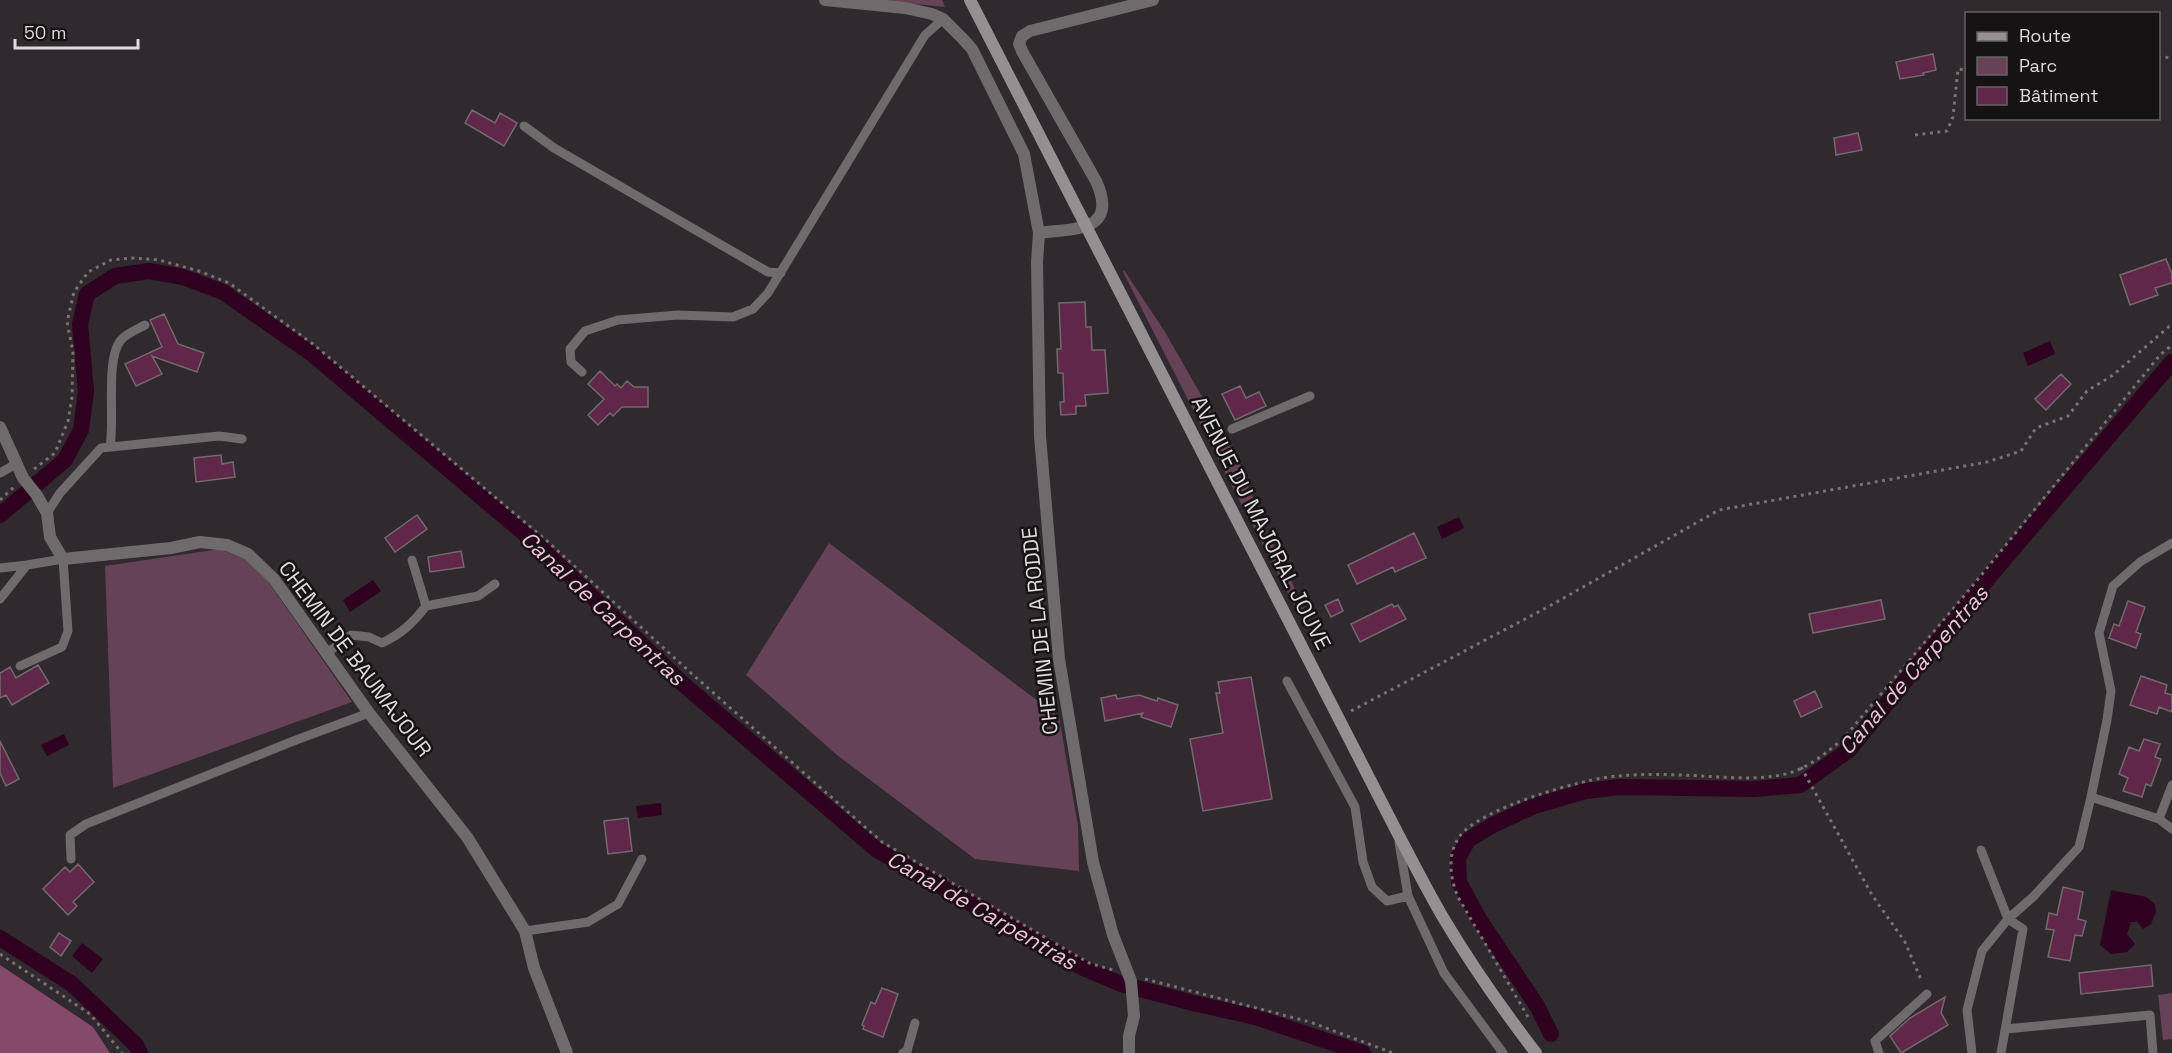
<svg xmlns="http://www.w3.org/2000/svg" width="2172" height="1053" font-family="'Space Grotesk',sans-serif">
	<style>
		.green { fill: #654255 }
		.forest { fill: #84496b }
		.water { fill: #2f001f }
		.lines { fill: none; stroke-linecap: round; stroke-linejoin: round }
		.canal { stroke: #2f001f; stroke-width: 16 }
		.building { fill: #60274a; stroke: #72696d; stroke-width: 1.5 }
		.path { stroke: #787276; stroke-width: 3; stroke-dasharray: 3 4.5; stroke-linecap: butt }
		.service { stroke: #6f6b6d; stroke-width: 9 }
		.minor { stroke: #6f6b6d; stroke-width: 12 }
		.secondary { stroke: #958f92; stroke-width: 12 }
		.labels { text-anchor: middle; stroke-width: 5; stroke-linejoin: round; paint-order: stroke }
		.street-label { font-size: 21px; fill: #dfdadd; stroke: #161314 }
		.water-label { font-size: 22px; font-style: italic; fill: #f5bedb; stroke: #161314 }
	</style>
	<rect width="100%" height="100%" fill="#30292d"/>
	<path class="green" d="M872 0H942L945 7Z
		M1124 270 1165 332 1236 456 1266 530 1291 580 1304 612 1300 616 1234 490 1123 272Z
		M829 543 1059 717 1078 826 1079 871 975 859 837 755 746 675Z
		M220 549 245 559 267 580 352 702 113 788 105 566Z
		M2172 993V1039L2163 1040 2158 995Z"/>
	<path class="forest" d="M0 965 93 1027 110 1053H0Z"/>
	<path class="water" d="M2050 341 2055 354 2028 366 2023 353Z
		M1459 517 1464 528 1442 539 1437 527Z
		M373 580 381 591 350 612 343 600Z
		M64 734 69 745 47 756 41 745Z
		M661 803 662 815 638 818 636 806Z
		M2111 890 2146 897 2155 904 2156 912 2151 924 2143 929 2137 922H2131L2127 934 2135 944 2127 952 2111 954 2100 945Z
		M82 943 103 959 92 973 72 956Z"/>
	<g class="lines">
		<path class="canal" d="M0 515 65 460 81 430 86 391 80 324 87 294 115 276 149 271 183 277 223 292 312 354 538 545 683 684 877 850 1083 968 1121 984 1193 1003 1255 1017 1363 1053
			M0 938 72 984 136 1045 140 1053
			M1551 1034 1537 1006 1479 919 1459 882 1458 858 1468 840 1493 825 1534 806 1586 791 1620 787 1755 789 1800 785 1849 750 1990 576 2172 362"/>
	</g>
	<path class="building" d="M1933 54 1936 70 1923 73 1924 75 1900 79 1896 62Z
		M472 110 495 123 500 113 517 123 504 146 465 123Z
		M1858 133 1862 150 1836 155 1834 138Z
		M2166 259 2172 274V283L2155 288 2158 295 2130 305 2120 275Z
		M1085 302 1086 327H1091L1092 350H1105L1108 393 1085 395 1086 406H1076V414L1061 415 1060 402H1064L1063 373H1058L1057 349H1061L1059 303Z
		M164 314 178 344 204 353 197 372 152 356 162 374 136 386 125 364 162 347 150 320Z
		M600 371 615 386 617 384 621 388 627 381 634 387H648V407H622L613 416 610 413 598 425 588 415 604 399 588 384Z
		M2061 374 2071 384 2046 410 2035 399Z
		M1240 386 1246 398 1259 392 1266 406 1235 420 1222 394Z
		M221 455 222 464 233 462 235 477 196 482 194 458Z
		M417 515 427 529 395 552 385 538Z
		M1414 533 1426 558 1395 572 1393 567 1357 584 1348 565Z
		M461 551 464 567 430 572 428 557Z
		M1338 599 1343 611 1331 617 1325 605Z
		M1881 600 1885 619 1813 633 1809 614Z
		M2128 601 2145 607 2136 632 2141 634 2136 648 2109 638 2114 624 2119 626Z
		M1392 604 1394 607 1398 605 1406 619 1360 642 1351 624Z
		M38 665 49 683 12 705 6 695 0 698V673L10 667 16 678Z
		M2141 676 2167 685 2165 693 2172 695V712L2159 707 2157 714 2130 705Z
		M1251 677 1272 799 1203 811 1190 739 1223 733 1216 693H1220L1218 682Z
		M1815 691 1822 707 1801 717 1794 701Z
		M1116 695 1117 699 1139 695 1157 701 1158 698 1178 705 1171 727 1141 717 1143 713 1105 721 1101 698Z
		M2144 739 2160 744 2155 757 2161 759 2151 786 2146 784 2142 797 2123 791 2128 778 2119 774 2129 747 2139 751Z
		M0 741 19 779 6 786 0 773Z
		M628 818 632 851 608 854 604 821Z
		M78 864 94 882 73 902 77 906 68 915 43 889 65 867 70 872Z
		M2063 887 2083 892 2078 919 2086 921 2082 936 2075 935 2070 961 2048 957 2054 930 2046 929 2049 913 2057 915Z
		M59 933 71 941 61 956 50 947Z
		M2151 965 2153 986 2081 994 2079 973Z
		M882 988 898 994 883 1037 863 1029 864 1026 862 1025 871 1002 875 1004Z
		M1945 997 1941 1013 1948 1025 1901 1053 1890 1036 1910 1018Z"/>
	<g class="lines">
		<path class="path" d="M2158 58 2172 57
			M1915 135 1947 131 1953 117 1958 69 1966 70
			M34 469 55 453 68 421 72 397 73 352 67 322 74 292 88 272 111 260 133 258 159 260 199 271 229 283 313 344 546 540 692 674 882 842 1089 963 1113 970
			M0 500 14 487
			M1351 711 1546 608 1719 510 1987 462 2021 451 2036 428 2068 416 2087 391 2113 375 2172 324
			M1801 767 1872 895 1905 942 1922 982
			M0 954 90 1014 122 1053
			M1145 979 1310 1022 1393 1053
			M1528 1017 1458 897C1450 878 1447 855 1459 837 1478 809 1584 778 1618 776 1651 773 1685 775 1718 777 1739 778 1760 779 1781 775 1805 771 1826 753 1843 739L1979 578 2160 355 2172 345"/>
		<path class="service" d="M524 126 554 148 768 272 781 273
			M582 372 571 362 570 349 585 331 618 320 678 315 733 317 753 309 768 293 925 35 943 19
			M1232 429 1310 396
			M110 447C115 421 105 358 121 340 127 333 138 329 145 325
			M0 473 16 464
			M47 513 60 493 101 448 219 436 242 439
			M412 560 426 606
			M0 568 27 565
			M0 599 27 565 63 559 68 631 62 647 20 666
			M327 653 351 635 369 637 382 643C401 634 413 623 426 606L478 596 495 584
			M1287 681 1355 807 1363 862 1372 887 1387 901 1408 896
			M2091 797 2107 720 2111 691 2099 633 2113 586 2140 562 2172 543
			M2159 819 2172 785
			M1399 842 1408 896 1444 973 1503 1053
			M1981 850 2008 919 2023 929 2001 1053
			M71 859 70 835 86 824 296 740 369 713
			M525 931 588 922 618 904 642 859
			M2006 1029 2150 1015 2153 1053
			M903 1053 907 1051 915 1023
			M1879 1053 1875 1041 1927 994
			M1972 1053 1967 1010 1982 951 2008 919 2033 897 2079 847 2091 797 2159 819 2172 829"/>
		<path class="minor" d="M825 0 905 8 932 14 943 19 963 39 972 49 1024 154 1039 233 1037 262 1040 436 1059 659 1093 862 1113 935 1131 981 1134 1016 1129 1036V1053
			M1039 233C1076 228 1119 232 1096 181L1023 53 1019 44 1022 36 1030 31 1153 0
			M0 427 23 478 36 494 47 513 50 537 63 559 171 548 200 542 227 545 248 554 274 579 369 713 467 837 525 931 534 968 567 1053"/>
		<path class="secondary" d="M970 0 1398 834C1413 862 1428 892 1444 919 1472 966 1503 1010 1536 1053"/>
	</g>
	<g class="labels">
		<g class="street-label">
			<text transform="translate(1261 523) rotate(63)" y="7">AVENUE DU MAJORAL JOUVE</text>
			<text transform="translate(1040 631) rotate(-96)" y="7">CHEMIN DE LA RODDE</text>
			<text transform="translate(355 659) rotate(53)" y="7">CHEMIN DE BAUMAJOUR</text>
		</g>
		<g class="water-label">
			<text transform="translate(603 608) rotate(43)" y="8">Canal de Carpentras</text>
			<text transform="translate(1913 670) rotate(-49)" y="8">Canal de Carpentras</text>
			<text transform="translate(982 910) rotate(30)" y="8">Canal de Carpentras</text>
		</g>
	</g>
	<rect x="1965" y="12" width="195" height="108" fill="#161314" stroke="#666364" stroke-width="1.5"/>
	<rect x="1977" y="32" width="30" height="9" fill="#958f92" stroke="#666364" stroke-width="1.5"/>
	<text x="2019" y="42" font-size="18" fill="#dfdadd">Route</text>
	<rect x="1977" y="57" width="30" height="18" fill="#654255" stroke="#666364" stroke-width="1.5"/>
	<text x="2019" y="72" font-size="18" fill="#dfdadd">Parc</text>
	<rect x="1977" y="87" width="30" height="18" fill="#60274a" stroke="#666364" stroke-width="1.5"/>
	<text x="2019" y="102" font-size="18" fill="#dfdadd">Bâtiment</text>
	<path d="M15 39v9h123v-9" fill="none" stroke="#dfdadd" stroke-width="3"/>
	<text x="24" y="39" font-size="18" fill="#dfdadd" stroke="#161314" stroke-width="4.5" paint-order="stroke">50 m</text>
</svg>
